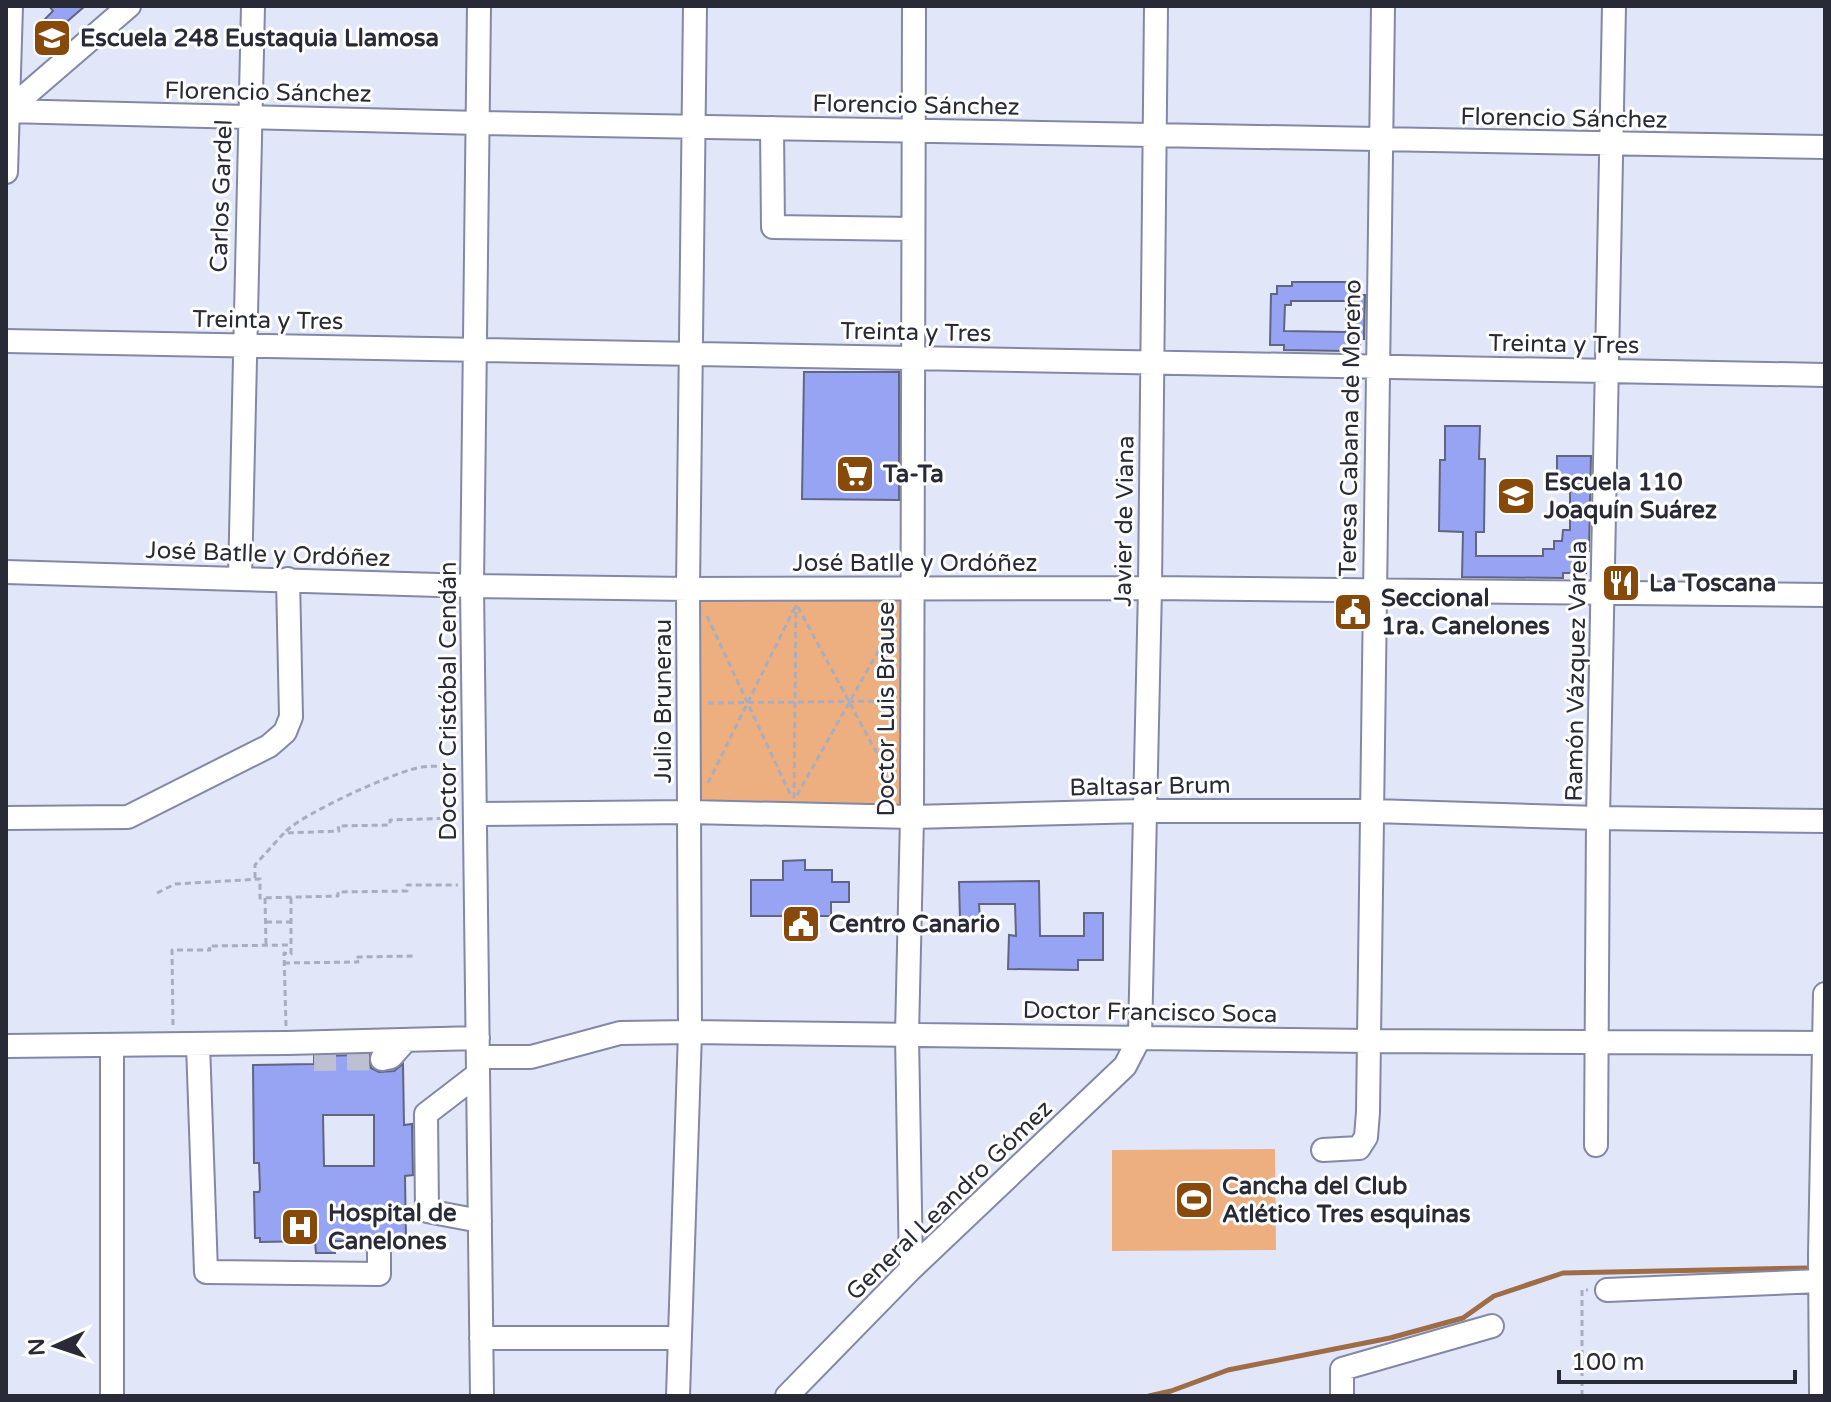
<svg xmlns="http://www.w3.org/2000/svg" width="1831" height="1402" font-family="'Varela Round',sans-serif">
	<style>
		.green { fill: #edaf7f }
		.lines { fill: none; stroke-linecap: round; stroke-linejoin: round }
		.stream { stroke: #9e6c46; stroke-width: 5 }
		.building { fill: #97a4f3; stroke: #606581; stroke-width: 2; fill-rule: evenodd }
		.minor-tunnel { stroke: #bdc0d2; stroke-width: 22; stroke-dasharray: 22 11; stroke-linecap: butt }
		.minor-casing { stroke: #8288a5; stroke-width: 26 }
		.path { stroke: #a9adbe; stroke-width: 3; stroke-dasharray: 6 4; stroke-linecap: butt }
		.minor { stroke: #fff; stroke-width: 22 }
		.labels { text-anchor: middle; stroke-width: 6; stroke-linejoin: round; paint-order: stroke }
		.poi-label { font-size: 24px; font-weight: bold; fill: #282a37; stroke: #fff; text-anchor: start }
		.street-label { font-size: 24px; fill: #282a37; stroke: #fff }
	</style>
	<rect width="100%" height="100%" fill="#e2e6f9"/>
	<path class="green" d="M695 597 906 598V808H693Z
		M1275 1149 1276 1250 1112 1251V1150Z"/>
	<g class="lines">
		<path class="stream" d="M1149 1396 1171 1391 1228 1370 1390 1338 1463 1318 1494 1296 1563 1273 1808 1268"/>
	</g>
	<path class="building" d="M49 6H85L56 31 45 19 53 11Z
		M1292 282H1346V287H1360V295H1365L1364 339H1360V346H1346V351L1284 350V345H1270L1271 294H1277V286H1292ZM1291 301H1346V332L1284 331 1285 305H1291Z
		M804 372H899V500L802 499Z
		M1445 426H1480L1479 459H1485L1484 532H1476V556H1543V549H1554V541H1562L1563 530H1570V488H1557V456H1591L1589 551H1586V573H1563V578L1462 577 1463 532 1439 531 1440 460H1445Z
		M805 860V870H832V882H849V902H831V916H751V880H783V861Z
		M1039 881 1040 936H1084V913H1103V960H1078V970L1008 969 1009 935 1016 936 1015 904H979L980 920H960L959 882Z
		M369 1055 371 1068 379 1072 394 1071 403 1064 404 1125 412 1124 413 1175 405 1176 406 1240 378 1239 371 1241 366 1248V1241H335V1253H316L315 1241 260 1242V1238H255L254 1192H259L260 1189 259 1163H254L253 1065 314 1064V1056ZM323 1115H374V1166H324Z"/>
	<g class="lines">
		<path class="minor-tunnel" d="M314 1060 382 1059"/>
		<defs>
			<path id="minor" d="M479 6 472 586 482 1396
				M6 111 479 123 1825 147
				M6 112 129 6
				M772 128 773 227 913 229
				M6 172 11 6
				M6 341 1825 375
				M6 572 472 586 688 589 1150 588 1825 595
				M240 579 253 6
				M475 814 690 812 912 817 1144 811H1373L1598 818 1825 821
				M6 818 128 817 269 746 285 732 291 717 288 579
				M198 1044 206 1272 379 1274V1253
				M6 1046 287 1043 478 1038
				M112 1046V1396
				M478 1057H531L620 1033 690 1032 1369 1041 1825 1043
				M382 1059 391 1057 406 1040
				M478 1074 426 1114 427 1211 480 1221
				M1596 1145 1598 818 1614 6
				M1323 1150 1359 1148 1366 1137 1368 1112 1383 6
				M911 1269 907 1035 912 817 914 6
				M1607 1290 1820 1281
				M481 1338H678
				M678 1396 690 1032 688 589 695 6
				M787 1396 911 1269 1125 1066 1140 1037 1150 588 1156 6
				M1342 1396V1369L1492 1326
				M1821 1396 1820 1255 1825 994"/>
		</defs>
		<use href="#minor" class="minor-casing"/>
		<path class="path" d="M798 607 893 783
			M707 616 790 794
			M708 703 892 701
			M708 783 795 607
			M797 795 894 623
			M794 798 796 605
			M286 831C305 813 390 774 417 768 429 765 443 767 455 766
			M255 878V865L284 833 339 831 338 826 390 825V820L456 818
			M157 893 175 884 260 879V898L338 896V892L407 891V885H458
			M265 898 266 945
			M266 922H291
			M284 963 358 962 356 957 414 956
			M173 1025 172 950H210L209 946 291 945
			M286 1026 284 953 291 954V897
			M1582 1396V1290H1588"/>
		<use href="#minor" class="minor"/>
	</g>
	<defs>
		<symbol id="school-square" viewBox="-11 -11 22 22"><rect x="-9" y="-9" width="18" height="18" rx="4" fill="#874a0b" stroke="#fff"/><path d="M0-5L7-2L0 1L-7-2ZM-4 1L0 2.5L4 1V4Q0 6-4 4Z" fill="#fff"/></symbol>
		<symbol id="supermarket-square" viewBox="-11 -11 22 22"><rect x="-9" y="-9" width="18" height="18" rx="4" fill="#874a0b" stroke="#fff"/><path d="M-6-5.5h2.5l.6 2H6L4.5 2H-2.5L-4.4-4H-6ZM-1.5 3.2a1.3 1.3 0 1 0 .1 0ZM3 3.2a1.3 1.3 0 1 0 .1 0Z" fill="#fff"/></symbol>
		<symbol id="restaurant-square" viewBox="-11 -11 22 22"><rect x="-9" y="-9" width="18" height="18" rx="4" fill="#874a0b" stroke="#fff"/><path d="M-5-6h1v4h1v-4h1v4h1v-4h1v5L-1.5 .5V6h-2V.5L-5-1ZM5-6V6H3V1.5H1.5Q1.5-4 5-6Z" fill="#fff"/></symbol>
		<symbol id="civic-square" viewBox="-11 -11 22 22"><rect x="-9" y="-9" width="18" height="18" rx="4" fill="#874a0b" stroke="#fff"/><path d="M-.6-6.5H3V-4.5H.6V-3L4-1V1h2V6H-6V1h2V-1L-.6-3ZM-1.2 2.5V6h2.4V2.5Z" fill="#fff"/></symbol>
		<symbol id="stadium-square" viewBox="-11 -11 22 22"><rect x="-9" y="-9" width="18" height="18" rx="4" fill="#874a0b" stroke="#fff"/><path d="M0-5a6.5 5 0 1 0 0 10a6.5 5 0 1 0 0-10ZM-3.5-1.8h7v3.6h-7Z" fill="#fff"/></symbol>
		<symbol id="hospital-square" viewBox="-11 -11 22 22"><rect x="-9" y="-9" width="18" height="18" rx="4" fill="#874a0b" stroke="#fff"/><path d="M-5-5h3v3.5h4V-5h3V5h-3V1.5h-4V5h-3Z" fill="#fff"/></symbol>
	</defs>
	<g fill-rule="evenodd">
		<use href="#school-square" x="30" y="16" width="44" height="44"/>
		<use href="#supermarket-square" x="833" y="452" width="44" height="44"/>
		<use href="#school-square" x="1494" y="474" width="44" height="44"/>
		<use href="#restaurant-square" x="1599" y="561" width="44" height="44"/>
		<use href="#civic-square" x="1331" y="590" width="44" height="44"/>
		<use href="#civic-square" x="779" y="902" width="44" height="44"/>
		<use href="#stadium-square" x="1172" y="1178" width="44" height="44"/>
		<use href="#hospital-square" x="278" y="1205" width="44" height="44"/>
	</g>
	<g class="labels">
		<g class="poi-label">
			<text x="80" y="46">Escuela 248 Eustaquia Llamosa</text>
			<text x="883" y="482">Ta-Ta</text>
			<text x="1544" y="490">Escuela 110<tspan x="1544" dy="28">Joaquín Suárez</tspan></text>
			<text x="1649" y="591">La Toscana</text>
			<text x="1381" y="606">Seccional<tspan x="1381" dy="28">1ra. Canelones</tspan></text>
			<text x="829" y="932">Centro Canario</text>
			<text x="1222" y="1194">Cancha del Club<tspan x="1222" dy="28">Atlético Tres esquinas</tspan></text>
			<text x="328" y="1221">Hospital de<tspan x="328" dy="28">Canelones</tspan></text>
		</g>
		<g class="street-label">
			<text transform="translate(268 92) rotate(1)" y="8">Florencio Sánchez</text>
			<text transform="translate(916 105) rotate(1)" y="8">Florencio Sánchez</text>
			<text transform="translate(1564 118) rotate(1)" y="8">Florencio Sánchez</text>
			<text transform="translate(221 196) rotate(-88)" y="8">Carlos Gardel</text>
			<text transform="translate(268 320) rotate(1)" y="8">Treinta y Tres</text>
			<text transform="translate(916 332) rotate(1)" y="8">Treinta y Tres</text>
			<text transform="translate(1564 344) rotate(1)" y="8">Treinta y Tres</text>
			<text transform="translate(1350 428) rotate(-89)" y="8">Teresa Cabana de Moreno</text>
			<text transform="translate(1124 521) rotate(-89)" y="8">Javier de Viana</text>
			<text transform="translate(268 554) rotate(2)" y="8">José Batlle y Ordóñez</text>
			<text x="915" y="571">José Batlle y Ordóñez</text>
			<text transform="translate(1576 671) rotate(-89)" y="8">Ramón Vázquez Varela</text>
			<text transform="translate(448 701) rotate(-90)" y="8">Doctor Cristóbal Cendán</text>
			<text transform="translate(663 701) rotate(-90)" y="8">Julio Brunerau</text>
			<text transform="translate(886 709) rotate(-90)" y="8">Doctor Luis Brause</text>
			<text transform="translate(1150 786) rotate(-1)" y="8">Baltasar Brum</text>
			<text transform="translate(1150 1012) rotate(1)" y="8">Doctor Francisco Soca</text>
			<text transform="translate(949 1200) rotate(-44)" y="8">General Leandro Gómez</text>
		</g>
	</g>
	<rect width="1831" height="1402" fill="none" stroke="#282a37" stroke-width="16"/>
	<g transform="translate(56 1346) rotate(267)" stroke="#ffffff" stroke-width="6" paint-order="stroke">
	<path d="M0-6L14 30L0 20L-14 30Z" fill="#282a37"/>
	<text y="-12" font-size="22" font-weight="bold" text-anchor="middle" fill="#282a37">N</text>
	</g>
	<path d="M1559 1370v12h236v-12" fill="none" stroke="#282a37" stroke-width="4"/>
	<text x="1571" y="1370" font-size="24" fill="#282a37" stroke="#ffffff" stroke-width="6" paint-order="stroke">100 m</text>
</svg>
